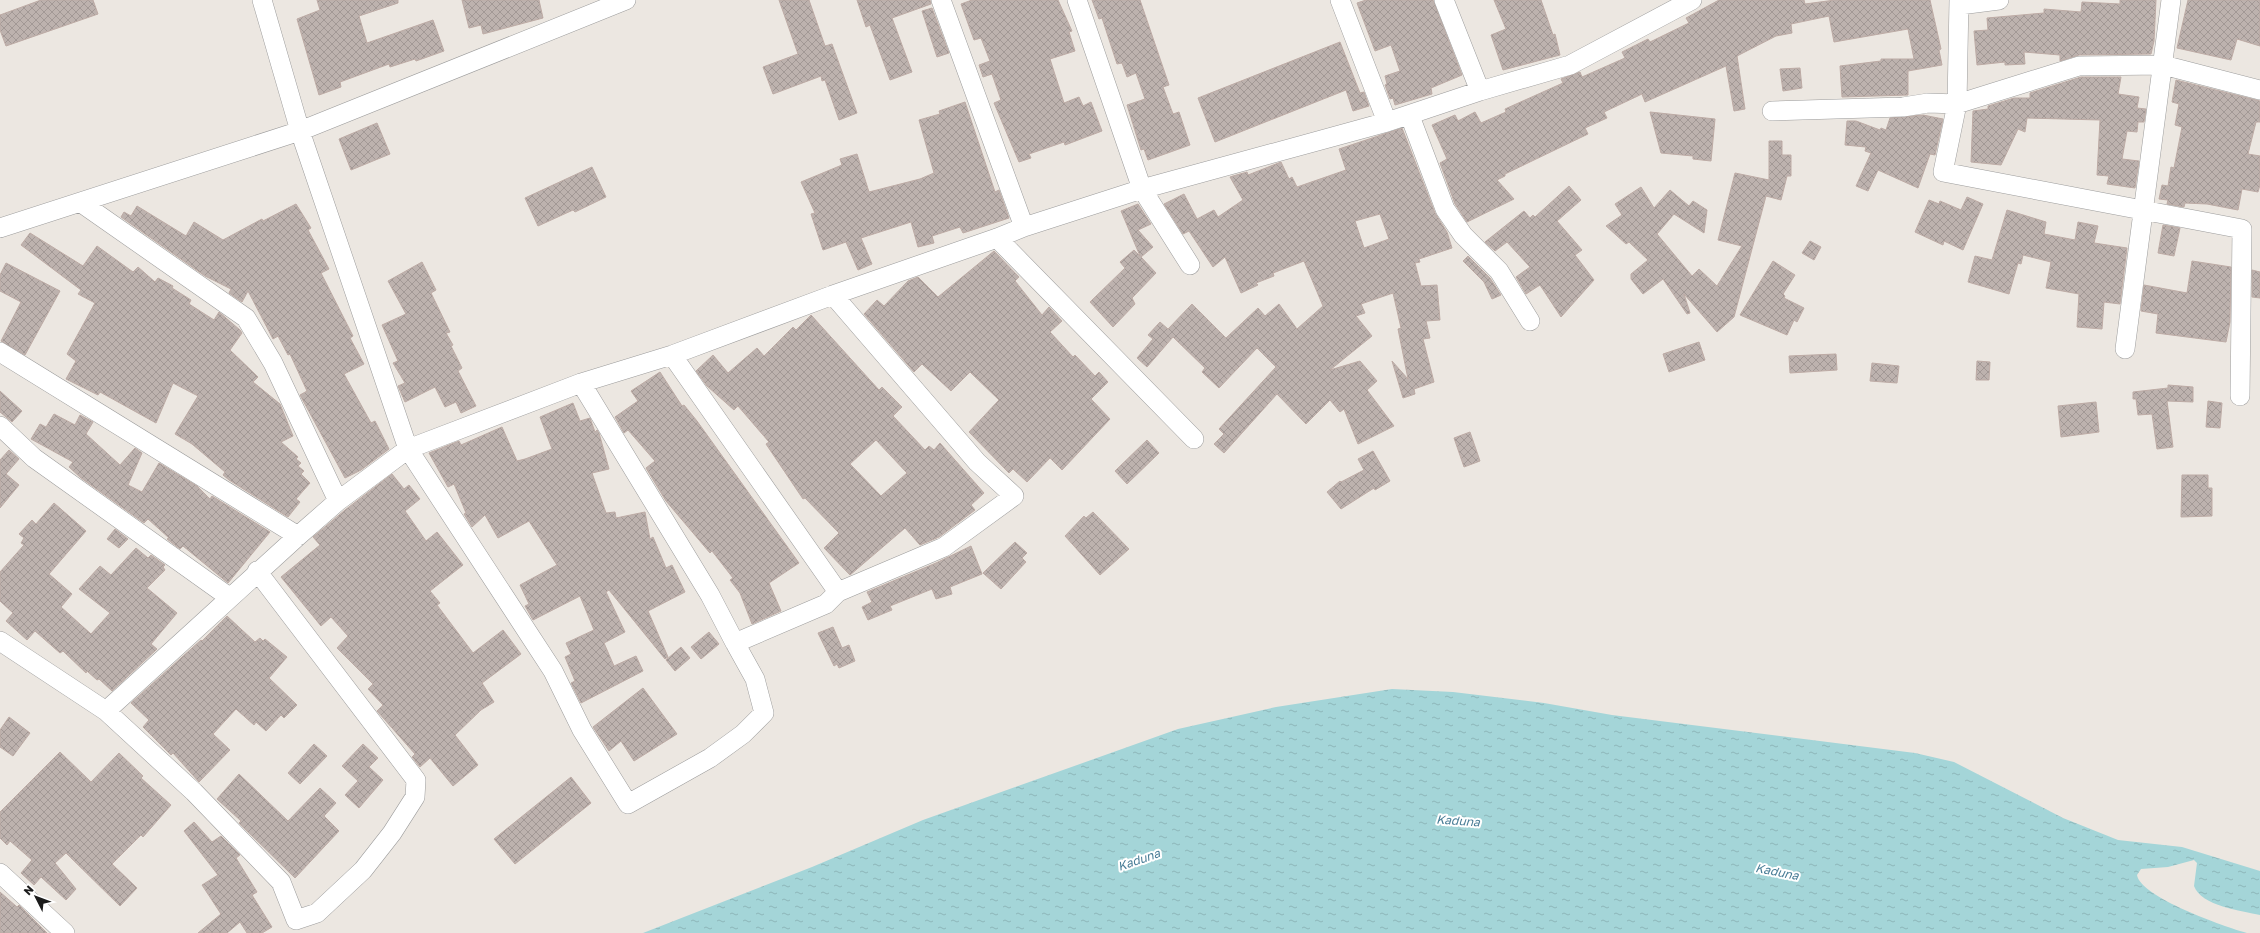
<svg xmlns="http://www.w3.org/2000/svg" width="2260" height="933" font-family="'Golos Text',sans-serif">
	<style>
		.water { fill: url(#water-ripples) }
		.building { fill: url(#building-cross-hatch); stroke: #bdaba5; fill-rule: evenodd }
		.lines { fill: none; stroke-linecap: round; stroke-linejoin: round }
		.street-casing { stroke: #9c9c9c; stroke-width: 20 }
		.street { stroke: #fff; stroke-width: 19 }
		.labels { text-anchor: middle; stroke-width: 4; stroke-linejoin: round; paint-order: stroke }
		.water-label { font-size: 12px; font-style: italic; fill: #487c96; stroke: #fff }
	</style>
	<defs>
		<pattern id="water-ripples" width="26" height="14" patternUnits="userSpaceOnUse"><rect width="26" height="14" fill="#a4d5d8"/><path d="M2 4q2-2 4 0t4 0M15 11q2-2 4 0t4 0" fill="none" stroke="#8db6b9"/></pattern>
		<pattern id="building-cross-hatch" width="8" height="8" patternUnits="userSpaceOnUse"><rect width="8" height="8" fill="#bdb2ae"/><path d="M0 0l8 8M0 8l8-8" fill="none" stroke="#a29895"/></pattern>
	</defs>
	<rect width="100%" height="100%" fill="#ece7e1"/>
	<path class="water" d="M1392 689 1453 692 1544 703 1612 715 1915 753 1954 762 2063 818 2118 840 2182 847 2260 871V915C2242 911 2201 906 2194 886L2197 863 2194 860 2168 867 2141 869 2137 875C2140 897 2225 927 2247 933H643L812 867 923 820 1178 729 1276 707Z"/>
	<path class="building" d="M41 0H93L98 14 6 46 0 30V15Z
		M317 0H398V3L359 16 367 43 433 20 444 51 416 61 415 59 390 67 389 64 340 82 341 87 319 95 297 19 320 10Z
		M462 0H539L543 18 483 34 481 25 469 28Z
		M779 0H809L825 46 832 44 857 113 839 120 825 80 822 81 821 76 773 94 763 67 798 54Z
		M857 0H930L931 4 892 18 912 72 890 80 870 25 866 27Z
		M972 0H1058L1072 31 1069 32 1075 51 1050 59 1064 103 1079 97 1083 106 1091 102 1102 131 1065 145 1064 142 1029 154 1031 158 1019 162 994 103 1001 100 992 74 983 77 979 65 990 61 981 38 974 40 961 4Z
		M1092 0H1140L1169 85 1163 87 1173 114 1179 112 1190 145 1148 160 1144 149 1141 150 1127 105 1145 99 1136 73 1127 77 1122 63 1117 64 1102 18 1099 19Z
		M1366 0H1433L1462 75 1431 88 1432 94 1395 105 1393 98 1390 99 1385 85 1387 84 1385 76 1400 71 1391 45 1375 51 1357 3Z
		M1494 0H1541L1553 35 1555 34 1560 55 1503 70 1491 35 1506 29Z
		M1719 0H1804L1805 4 1835 0H1930L1941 49 1939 50 1942 65 1908 71V95L1842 97 1840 66 1881 61V59H1914L1908 29 1834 42 1829 16 1791 24 1792 33 1776 36 1737 56 1745 109 1734 111 1726 66 1645 102 1642 94 1604 112 1607 118 1585 128 1588 134 1505 174V176L1497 180 1514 199 1467 222 1455 204 1440 163 1447 159 1432 125 1455 115 1458 121 1475 112 1481 123 1506 112 1505 109 1563 83 1561 79 1580 72 1582 77 1625 58 1622 52 1648 39 1650 42 1689 23 1686 18Z
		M2120 0H2156L2154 41 2151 54 2079 55 2060 61V55L2024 52 2025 64 2005 65V62L1977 65 1974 31 1988 30 1987 18 2044 13V9L2081 12 2082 2 2120 4Z
		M2188 0H2260V46L2237 39 2231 60 2177 48Z
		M932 8 949 53 937 57 922 11Z
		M1340 42 1360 93 1364 92 1369 106 1353 111 1346 90 1215 142 1198 98Z
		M1800 68 1802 88 1783 91 1780 69Z
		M2081 77H2121L2118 94 2139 97 2137 108 2146 109 2144 122H2138L2137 132 2127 131 2122 159 2139 161 2135 188 2107 184 2109 176 2097 175 2100 120 2027 118 2025 132 2018 129 2001 165 1971 162 1973 111 1988 109V106L2014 98H2030V93Z
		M2176 80 2260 101V122H2256L2248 154 2260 156V185L2258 192 2242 189 2238 210 2207 204 2185 203 2184 207 2167 204 2168 200 2159 199 2162 185 2168 186 2171 167 2174 168 2182 127 2175 125 2179 104 2172 102Z
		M965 102 995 192 999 190 1009 218 963 233 960 227 932 236 934 243 918 247 911 222 861 238 872 264 858 270 846 242 823 250 811 214 815 213 801 182 842 165 840 159 857 154 869 192 920 179 934 173 919 120 940 114 939 111Z
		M1650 112 1715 119 1711 161 1693 159V156L1661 153Z
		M1923 115 1943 119 1935 155 1930 154 1918 188 1878 170 1868 191 1856 186 1871 153 1865 151 1866 147 1845 145 1847 121H1856L1880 130 1881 128 1886 130 1890 118Z
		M377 123 390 154 351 170 339 139Z
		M1402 128 1435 213 1447 232 1452 248 1419 259 1420 262 1415 263 1421 286 1437 285 1440 320 1426 321 1430 338 1423 339 1434 382 1414 389 1415 394 1403 398 1392 361 1408 379 1398 329 1401 328 1393 293 1361 304 1365 313 1356 316 1372 336 1330 370 1360 361 1377 381 1367 390 1394 426 1358 444 1344 409 1340 412 1330 400 1306 424 1277 394 1224 453 1214 444 1224 434 1219 429 1276 367 1257 348 1219 388 1202 372 1205 368 1173 337 1147 367 1137 358 1153 339 1148 335 1160 322 1168 329 1192 304 1226 338 1258 308 1265 316 1279 304 1297 329 1323 306 1304 261 1273 273 1274 276 1256 283 1258 285 1241 293 1225 257 1213 267 1189 231 1183 234 1164 204 1184 194 1197 219 1214 210 1218 217 1243 200 1230 177 1233 176 1247 172 1248 175 1281 162 1289 179 1292 177 1297 187 1346 170 1339 149ZM1380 214 1389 239 1364 248 1355 221Z
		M1769 141H1782V155H1791V176H1787L1781 200 1766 196 1734 317 1717 332 1684 294 1690 313 1687 314 1663 279 1643 294 1631 279V274L1648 260 1629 242 1626 244 1606 226 1622 215 1615 204 1641 187 1654 208 1670 190 1689 206 1693 201 1707 210 1704 233 1674 214 1657 234 1692 276 1699 269 1717 286 1742 246 1718 240 1735 173 1769 180Z
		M592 167 606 197 575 212 573 210 538 226 525 198Z
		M1569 186 1581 200 1557 221 1582 250 1575 255 1594 280 1561 317 1540 285 1526 294 1516 277 1530 267 1507 242 1495 251 1485 242 1524 211 1530 218 1533 215 1535 217Z
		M1967 197 1983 204 1963 250 1944 241 1943 245 1915 232 1929 200 1939 204 1940 201 1961 210Z
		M296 204 311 228 308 230 329 269 321 273 353 336 350 338 364 364 344 374 371 423 375 421 389 449 361 470 345 478 300 395 307 391 290 354 288 355 278 336 273 339 248 291 242 302 229 293 231 289 205 276 121 217 124 212 131 216 137 206 186 236 194 222 223 240 262 219 263 221Z
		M1138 204 1151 224 1138 230 1153 247 1141 257 1156 273 1132 298 1135 304 1113 327 1090 302 1125 268 1120 262 1134 250 1140 256 1121 211Z
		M2007 210 2046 222 2044 234 2075 240 2078 222 2098 226 2094 243 2127 248 2120 304 2104 302 2102 329 2077 327 2079 294 2046 288 2051 262 2023 255 2021 264 2018 263 2009 294 1968 282 1975 256 1992 260Z
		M2163 225 2180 228 2174 256 2158 253Z
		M30 233 83 266 97 246 133 272 138 267 155 282 158 278 173 286 172 288 191 300 189 304 214 320 219 312 240 330 242 333 230 350 258 377 253 382 280 404 293 436 281 442 298 457 296 459 301 463 298 466 304 471 301 474 310 483 296 499 300 502 288 517 229 480 223 475 225 472 192 444 175 434 198 396 173 383 156 423 100 392 98 395 66 379 76 361 67 354 95 303 78 294 81 290 21 245Z
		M1810 241 1821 247 1814 260 1802 253Z
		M994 251 1019 277 1015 281 1042 315 1049 307 1062 321 1050 332 1073 357 1075 355 1095 376 1099 372 1108 382 1091 399 1110 419 1062 470 1050 458 1027 482 1013 469 1009 473 969 432 999 400 970 372 951 391 922 364 914 372 864 314 877 300 884 306 908 281 918 277 938 297Z
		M1468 256 1490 278 1501 295 1492 299 1484 282 1463 261Z
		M1773 261 1795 275 1783 294 1785 296 1784 298 1804 308 1797 322 1794 320 1787 335 1740 315Z
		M2192 261 2231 267 2230 322 2226 342 2156 333 2158 314 2141 311 2144 285 2187 293Z
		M422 262 436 290 431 293 450 332 446 333 453 345 451 346 462 368 458 371 476 406 461 413 456 402 445 407 435 387 405 402 398 386 405 383 393 363 398 361 382 325 406 314 388 281Z
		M6 263 60 291 25 355 1 341 21 302 0 291V275Z
		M2252 270 2260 272V298L2252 297Z
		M811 315 879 390 882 387 902 407 893 416 925 450 929 446 934 450 940 443 984 493 971 505 975 510 939 537 920 545 905 528 850 575 824 548 839 533 805 498 803 499 766 444 769 442 738 406 734 410 707 386 696 371 713 355 728 373 757 348 764 356 793 327 796 330ZM876 440 907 473 881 496 850 464Z
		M1699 342 1705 360 1669 372 1663 354Z
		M1836 354 1837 370 1790 373 1789 356Z
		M1977 361 1990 362 1989 380H1976Z
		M1872 363 1899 366 1897 383 1870 381Z
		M660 372 682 406 684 405 697 421 799 563 769 583 781 611 752 624 740 593 730 580 733 578 712 551 710 553 666 501 646 468 655 461 628 430 624 433 615 417 638 401 631 391Z
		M2168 385 2193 387V402L2167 401 2173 447 2157 449 2152 414 2138 415 2136 399H2133V392L2168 388Z
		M0 391 22 411 12 422 0 412Z
		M2208 401 2222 403 2220 428 2206 427Z
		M2096 402 2099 432 2061 437 2058 406Z
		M573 403 580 421 590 418 595 432 597 430 599 433 609 469 592 473 606 513 615 512 616 518 645 512 650 539 653 537 666 568 672 565 685 592 648 611 668 657 665 659 609 590 606 592 625 632 604 643 614 666 636 656 643 671 581 703 571 683 575 681 565 657 571 654 566 643 594 630 580 596 533 620 525 606 529 604 520 585 557 565 529 521 498 538 485 515 472 527 464 514 466 513 454 484 448 487 429 453 459 441 461 445 502 427 517 461 525 459 552 449 540 417Z
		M54 414 75 425 80 415 93 422 86 434 120 465 135 448 142 453 128 485 142 492 159 463 197 486 210 499 212 496 270 532 228 583 183 546 180 549 167 539 169 538 148 519 144 523 81 478 69 467 73 462 31 439 40 424 46 427Z
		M1470 432 1480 461 1464 467 1454 438Z
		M1147 440 1159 453 1127 484 1115 471Z
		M9 450 19 459 6 474 19 485 0 508V460Z
		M1373 451 1390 481 1375 490 1374 488 1341 509 1327 492 1340 481 1341 482 1364 470 1358 459Z
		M392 474 404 489 409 485 420 499 405 511 426 541 437 532 463 565 430 591 440 603 437 605 473 653 503 630 521 654 482 683 494 702 481 710 455 735 478 765 453 786 430 758 420 767 412 757 415 754 377 711 383 705 368 689 373 684 337 648 348 636 331 617 321 626 281 577 320 545 313 537 345 510Z
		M2182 475H2208V488H2212V516L2181 517Z
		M54 503 86 531 49 574 72 594 61 607 91 634 110 613 79 589 100 566 111 575 136 548 148 558 151 555 165 565 163 567 165 570 147 588 177 613 151 644 157 649 112 691 99 679 97 680 87 671 86 673 63 651 60 653 35 631 27 640 6 621 13 613 0 601V572L24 545 21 543 24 538 19 534 32 520 36 524Z
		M1093 512 1129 549 1100 575 1065 536 1084 516 1086 518Z
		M115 529 128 539 119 548 107 539Z
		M1015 542 1027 553 1022 558 1026 562 1001 589 983 573Z
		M971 546 982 574 950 587 952 594 936 599 932 589 890 606 892 610 868 620 862 607 872 602 867 592 936 563Z
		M227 616 255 642 260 638 263 641 265 639 287 657 269 678 297 705 284 718 281 715 266 731 256 722 254 725 236 709 213 734 230 750 199 782 173 753 171 755 143 727 149 720 131 703 201 640 202 641Z
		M833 627 842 648 849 645 855 661 839 668 837 664 834 666 818 633Z
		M709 632 719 644 701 659 691 647Z
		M681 647 690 658 675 671 666 660Z
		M643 688 677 734 634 761 621 741 609 751 593 727Z
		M9 717 30 733 13 756 0 747V730Z
		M314 744 327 756 300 784 288 773Z
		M363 744 378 758 369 767 383 780 359 808 345 795 358 781 342 766Z
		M60 752 91 782 119 753 143 776 141 778 171 805 143 837 141 835 112 864 137 888 120 906 66 853 55 863 76 889 66 900 41 877 34 885 21 873 32 860 10 841 7 845 0 838V812Z
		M239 774 288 821 320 788 336 803 324 816 339 831 295 878 239 823 241 821 217 799Z
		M571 777 591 803 515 864 494 839Z
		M194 822 212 842 221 836 240 855 236 858 257 892 252 895 272 927 262 933H247L240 922 227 933H198L221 914 202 885 218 875 184 831Z
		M0 892 17 907 19 905 47 933H0Z"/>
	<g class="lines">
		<defs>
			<path id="street" d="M262 0 300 131 408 449 553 671 582 730 628 804 710 758 743 734 764 713 755 679 735 643
				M941 0 1024 227
				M1077 0 1142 189 1190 265
				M1340 0 1387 122
				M1444 0 1480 91
				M1959 0 1957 104 1943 172 2242 229 2240 396
				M1960 5 1999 0
				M1772 111 1903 107 1928 103 1957 104 2079 66 2163 65 2260 90
				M1410 116 1445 209 1463 235 1499 271 1530 321
				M80 202 246 318 273 363 338 501
				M0 228 300 131 626 0
				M997 238 1194 439
				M2125 349 2171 0
				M0 352 298 536
				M672 355 838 592 944 547 1014 496 977 462 833 295
				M581 383 710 595 735 643 826 604 838 592
				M0 426 34 458 229 597
				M0 641 106 711 194 792 281 882 296 920 317 913 363 870 392 833 415 797 416 780 257 571
				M106 711 298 536 338 501 408 449 581 383 672 355 833 295 997 238 1024 227 1142 189 1387 122 1480 91 1570 65 1692 0
				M0 873 65 933"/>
		</defs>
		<use href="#street" class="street-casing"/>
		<use href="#street" class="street"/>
	</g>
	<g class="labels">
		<g class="water-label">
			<text transform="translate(1458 821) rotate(4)" y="4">Kaduna</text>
			<text transform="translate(1139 860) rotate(-19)" y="4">Kaduna</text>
			<text transform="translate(1777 872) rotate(11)" y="4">Kaduna</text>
		</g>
	</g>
	<g transform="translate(36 897) rotate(312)" stroke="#ffffff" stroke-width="3" paint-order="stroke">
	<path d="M0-3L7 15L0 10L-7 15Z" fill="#1b1b1b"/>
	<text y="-6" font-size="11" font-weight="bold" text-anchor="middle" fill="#1b1b1b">N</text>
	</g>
</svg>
